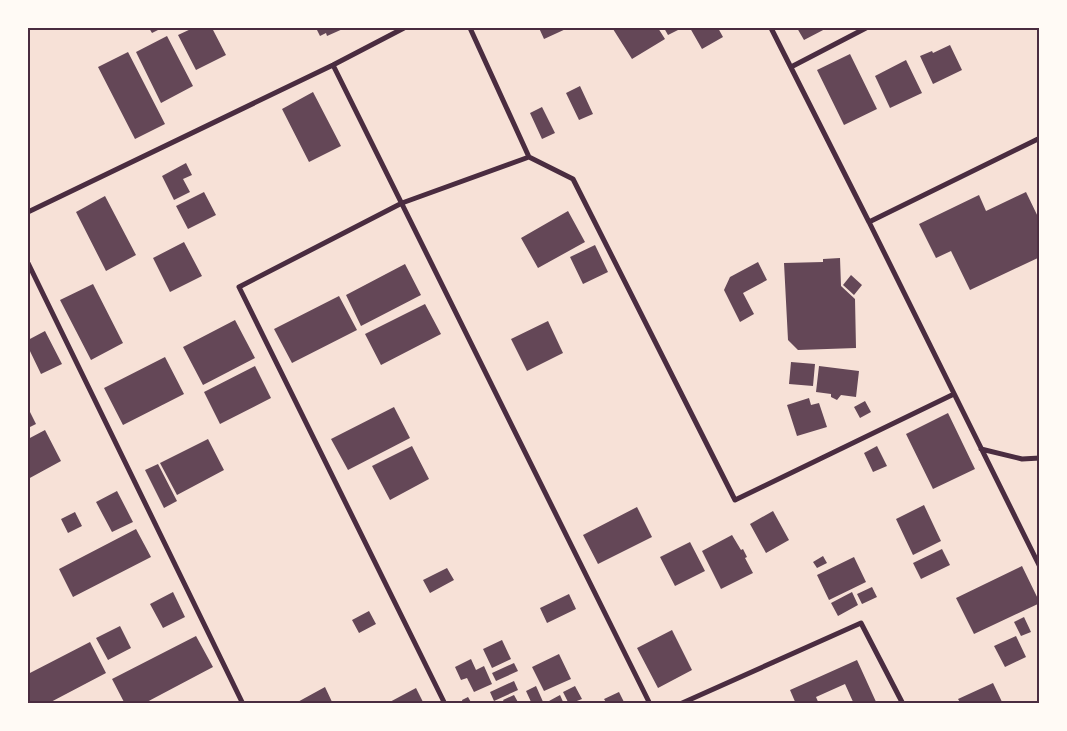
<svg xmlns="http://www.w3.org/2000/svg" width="1067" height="731" font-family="Lato,sans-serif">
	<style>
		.building { fill: #644757 }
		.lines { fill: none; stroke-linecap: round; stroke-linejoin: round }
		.minor { stroke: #4a2c40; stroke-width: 5 }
		.neatline { fill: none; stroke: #4a2c40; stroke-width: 2 }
	</style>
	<rect width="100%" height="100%" fill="#f7e1d7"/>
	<path class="building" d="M149 28H162L152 33Z
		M193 28H212L226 55 196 70 178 35Z
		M316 28H345L327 36 326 33 320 36Z
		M539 28H568L544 39Z
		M615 28H658L665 39 632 59 613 29Z
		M664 28H682L668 35Z
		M690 28H718L723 37 702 49Z
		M797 28H827L804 40Z
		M167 36 193 86 161 103 136 52Z
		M950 45 962 70 933 84 920 56 932 51 933 53Z
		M128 52 165 124 135 139 98 67Z
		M850 54 877 109 844 125 817 70Z
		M906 60 922 93 890 108 875 76Z
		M580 86 593 114 579 120 566 93Z
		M313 92 341 146 309 162 282 109Z
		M542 107 555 133 542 139 530 113Z
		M186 163 192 175 183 179 190 192 174 200 162 176Z
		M204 192 216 215 188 229 176 206Z
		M1026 192 1040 221V257L970 290 951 251 936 258 919 224 979 195 986 211Z
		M105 196 136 255 106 271 76 212Z
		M568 211 585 242 538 268 521 238Z
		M184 242 202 276 170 292 153 258Z
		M595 245 608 272 583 284 570 257Z
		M840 258 841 286 855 299 856 348 798 350 788 340 784 263 823 262V259Z
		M758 262 767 280 743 293 754 314 740 322 724 290 730 277Z
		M405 264 421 295 361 326 346 295Z
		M851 275 862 285 854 295 843 285Z
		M93 284 123 343 91 360 60 300Z
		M339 296 357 330 292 363 274 329Z
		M425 304 441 334 381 365 365 334Z
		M235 320 255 358 203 385 183 347Z
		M548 321 563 353 527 371 511 339Z
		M45 331 62 364 41 374 28 347V340Z
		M165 357 184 394 123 425 104 388Z
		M791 362 815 364 813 386 789 384Z
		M255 366 271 398 220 424 204 392Z
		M819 366 859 371 856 397 841 395 837 400 831 397V394L816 392Z
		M809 398 811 405 819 403 827 427 797 436 787 405Z
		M865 401 871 412 860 418 854 407Z
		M394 407 410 438 348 470 331 439Z
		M28 408 36 424 28 428Z
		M948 413 975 469 933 489 906 434Z
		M45 430 61 461 28 479V439Z
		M208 439 224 470 177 495 160 463Z
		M412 446 429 479 390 500 372 466Z
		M877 446 887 466 873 472 864 453Z
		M158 464 177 501 164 508 145 470Z
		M117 491 133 522 112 532 96 502Z
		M924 505 941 541 913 555 896 519Z
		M637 507 652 537 598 564 583 535Z
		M773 511 789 540 766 553 750 524Z
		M75 512 82 526 68 533 61 519Z
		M136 529 151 557 73 597 59 569Z
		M732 535 741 550 743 549 747 557 745 558 753 573 721 589 702 551Z
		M690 542 705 571 675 586 660 557Z
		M942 549 950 565 921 579 913 563Z
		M823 556 827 563 817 568 813 562Z
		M854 557 866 582 829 600 817 575Z
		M1022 566 1040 603 974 634 956 598Z
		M447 568 454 580 430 593 423 580Z
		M872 587 877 597 862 604 857 594Z
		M173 592 185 617 163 628 150 604Z
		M852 592 858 605 838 616 831 603Z
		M569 594 576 609 547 623 540 608Z
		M369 611 376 624 359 633 352 620Z
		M1024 617 1031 632 1021 636 1014 622Z
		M120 626 131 648 108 660 96 638Z
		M672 630 692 670 658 688 637 648Z
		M196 636 213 667 143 704H125L112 679Z
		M1016 636 1026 657 1005 667 994 646Z
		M502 640 511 659 492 668 483 649Z
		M90 642 106 673 47 704H28V674Z
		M559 654 571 679 544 691 532 667Z
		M471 659 476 670 484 666 492 684 474 692 467 678 461 680 455 667Z
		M857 660 877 704H854L845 684 816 697 819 704H796L790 690Z
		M514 663 518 671 496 681 492 673Z
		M514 681 518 690 494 701 490 692Z
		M993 683 1003 704H961L958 699Z
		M536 686 544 704H532L526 691Z
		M575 686 582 699 569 704 563 692Z
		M325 687 333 704H294Z
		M416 688 424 704H386Z
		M619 692 625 704H607L604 699Z
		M514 695 519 704H505L503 700Z
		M560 695 564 704H551L549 701Z
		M468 697 472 704H463L462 700Z"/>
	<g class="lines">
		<path class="minor" d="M470 28 529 157 573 179 735 500 954 394
			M771 28 869 222
			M333 65 650 704
			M791 67 866 28
			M1040 138 869 222 1040 567
			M28 212 333 65 404 28
			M28 263 243 704
			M981 449 1022 459 1040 458
			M445 704 239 287 402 203 529 157
			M680 704 861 623 903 704"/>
	</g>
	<rect width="1067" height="731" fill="none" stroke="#fffaf5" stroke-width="58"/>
	<rect x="29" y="29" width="1009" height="673" class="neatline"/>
</svg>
